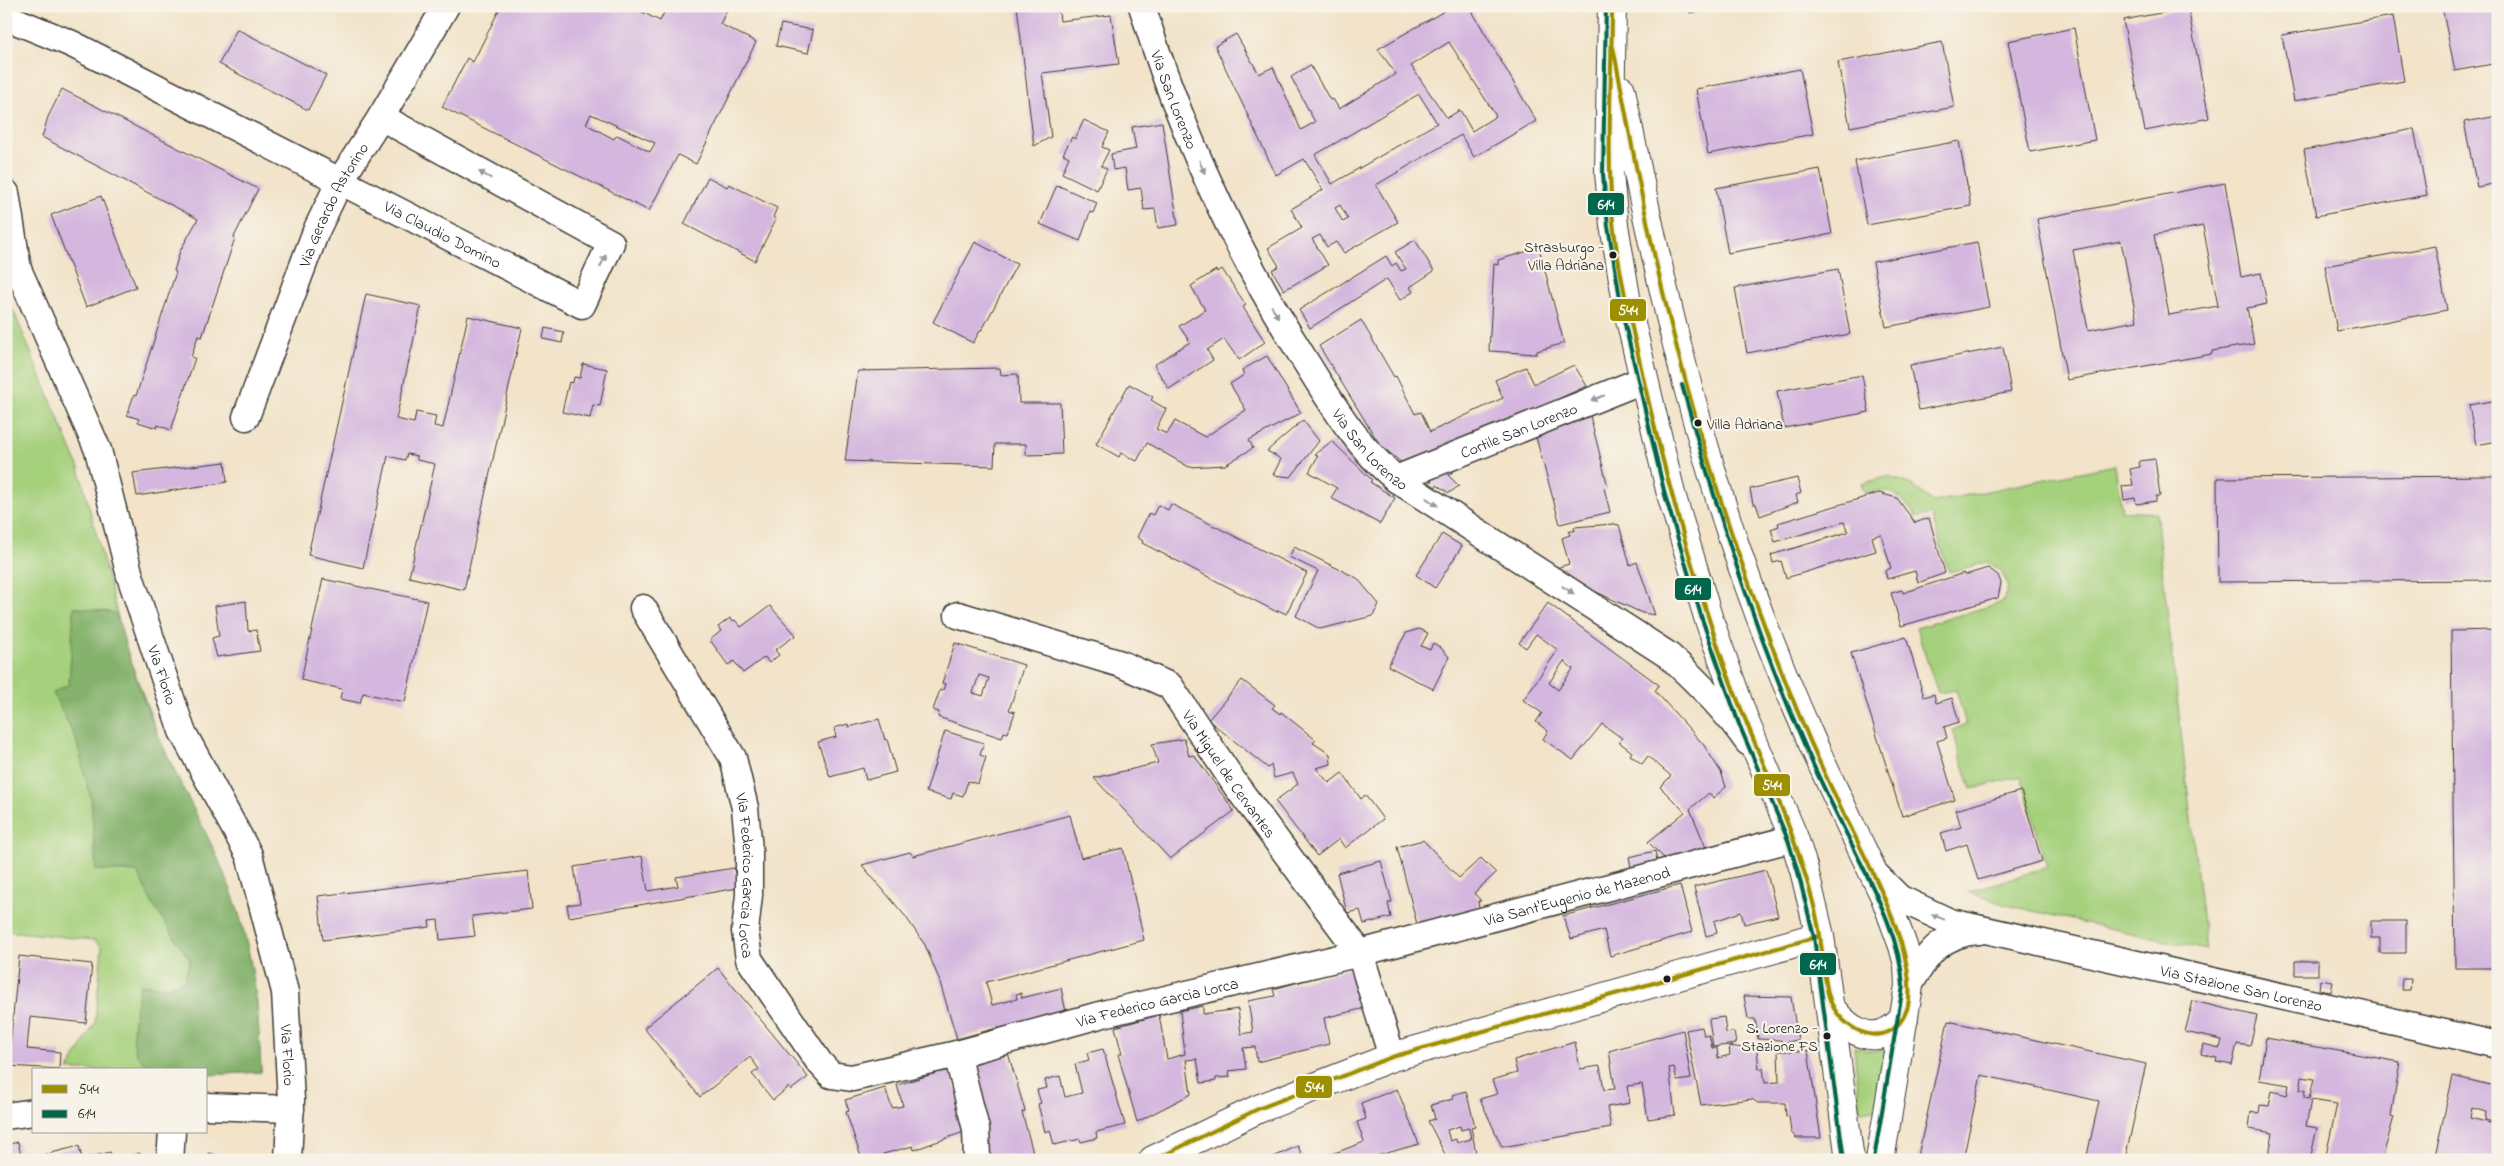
<svg xmlns="http://www.w3.org/2000/svg" width="2504" height="1166" font-family="'Indie Flower',sans-serif">
	<style>
		.green { fill: #a5d07c; stroke: #60764c }
		.forest { fill: #84b26c; stroke: #506744 }
		.building { fill: #d4b6de; fill-rule: evenodd }
		.lines { fill: none; stroke-linecap: round; stroke-linejoin: round }
		.minor-casing { stroke: #3c3a36; stroke-width: 29 }
		.tertiary-casing { stroke: #3c3a36; stroke-width: 30 }
		.minor { stroke: #fff; stroke-width: 26 }
		.tertiary { stroke: #fff; stroke-width: 28 }
		.bus-1-casing { stroke: #f7f3e8; stroke-width: 8 }
		.bus-2-casing { stroke: #f7f3e8; stroke-width: 8 }
		.bus-1 { stroke: #9c8f00; stroke-width: 4 }
		.bus-2 { stroke: #00664c; stroke-width: 4 }
		.oneway { fill: #999 }
		.bus-dot { fill: #1c1c1c; stroke: #f7f3e8; stroke-width: 2 }
		.labels { text-anchor: middle; stroke-width: 4.5; stroke-linejoin: round; paint-order: stroke }
		.bus-label { font-size: 15px; fill: #1c1c1c; stroke: #f7f3e8; text-anchor: end }
		.street-label { font-size: 16px; fill: #1c1c1c; stroke: #f7f3e8 }
		.line-badge { stroke: #f7f3e8; stroke-width: 2 }
		.badge-label { font-size: 14px; text-anchor: middle; font-weight: bold; fill: #fff }
	</style>
	<rect width="100%" height="100%" fill="#f7f3e8"/>
	<filter id="ink" filterUnits="userSpaceOnUse"><feTurbulence type="fractalNoise" baseFrequency=".02" numOctaves="2"/><feDisplacementMap in="SourceGraphic" scale="10" xChannelSelector="R" yChannelSelector="G"/><feConvolveMatrix kernelMatrix="1 2 1 2 8 2 1 2 1" color-interpolation-filters="sRGB"/></filter>
	<filter id="wash" filterUnits="userSpaceOnUse"><feTurbulence type="fractalNoise" baseFrequency=".0096" numOctaves="4" result="noise"/><feDisplacementMap in="SourceGraphic" scale="20" xChannelSelector="R" yChannelSelector="G"/><feGaussianBlur stdDeviation="1.12" result="paint"/><feColorMatrix in="noise" values="0 0 0 0 0 0 0 0 0 0 0 0 0 0 0 0 0 1.4 0 .05"/><feComposite in="paint" operator="in"/></filter>
	<g filter="url(#wash)">
		<rect width="100%" height="100%" fill="#f2e3c9"/>
		<path class="green" d="M6 293 79 468 127 652 159 737 239 914 257 1002 261 1072 206 1075V1070H68L95 1023 102 946 94 940 6 931Z
			M2115 465 2122 511 2156 513 2206 950 2006 905 1968 892 2047 867 2021 776 1971 789 1952 730 1966 725 1956 690 1938 693 1916 628 2003 602 2008 586 2001 571 1987 562 1949 572 1931 514 1917 518C1899 495 1895 487 1864 493L1861 484 1889 476 1912 485 1933 502Z
			M1854 1047 1876 1052 1886 1050 1876 1110H1860Z"/>
		<path class="forest" d="M74 607 116 613C128 655 142 698 159 738 185 797 221 853 239 914 255 966 259 1019 261 1072L206 1075V1070C192 1070 174 1072 160 1070 119 1062 136 1013 140 984L166 987 184 981 190 960 153 905 137 872 96 870 91 800 76 739 53 693 69 684Z"/>
		<g id="blocks">
			<path class="building" d="M501 6H630L660 21 667 6H729L720 24 756 42 696 164 678 155 649 211 442 107 467 58 473 62ZM591 114 655 143 650 152 617 135 614 139 586 124Z
				M1017 6H1058L1060 21 1111 15 1119 64 1042 73 1051 137 1034 146Z
				M1453 6H1469L1536 121 1474 157 1461 135 1376 185 1398 222 1344 253 1336 242 1327 247 1320 235 1312 239 1328 265 1284 290 1272 270 1279 266 1268 248 1302 228 1291 209 1323 190 1304 159 1276 175 1215 46 1236 34 1259 74 1273 67 1301 130 1315 122 1291 77 1310 65 1330 100 1333 99 1339 109 1396 74 1378 49ZM1449 42 1496 116 1472 131 1460 110 1447 118 1411 66ZM1419 94 1437 123 1332 184 1315 155ZM1340 205 1348 219 1343 222 1335 208Z
				M1688 6H1718V7L1690 13Z
				M1730 6H1747V7L1731 10Z
				M2498 6V63L2455 71 2442 7Z
				M2188 8 2209 118 2145 131 2123 20Z
				M2393 16 2404 81 2294 101 2282 35Z
				M781 24 813 30 808 53 776 46Z
				M2074 28 2095 140 2030 152 2008 41Z
				M237 29 326 75 308 110 219 64Z
				M1942 42 1954 107 1850 127 1838 62Z
				M1800 69 1813 134 1708 154 1696 89Z
				M62 89 258 189 234 237 235 238 202 337 198 336 191 357 195 358 171 430 158 425 157 428 138 422 139 419 127 415 134 395 136 396 176 272 174 271 180 251 198 219 42 137 48 117Z
				M2498 116V183L2477 187 2464 122Z
				M1084 120 1109 132 1102 147 1109 150 1101 166 1107 169 1097 190 1062 173 1069 157 1063 154 1072 137 1075 139Z
				M1162 122 1178 225 1158 228 1155 209 1144 210 1141 188 1128 190 1125 168 1113 170 1111 154 1136 149 1132 127Z
				M2414 129 2427 195 2316 216 2304 150Z
				M1959 141 1971 206 1867 225 1855 161Z
				M1820 169 1832 234 1728 253 1716 188Z
				M708 177 727 187 729 184 777 208 773 217 776 219 755 261 684 224Z
				M2225 183 2241 277 2261 273 2267 304 2247 308 2254 344 2212 351V354L2067 380 2037 219ZM2203 226 2218 306 2169 315 2154 235ZM2121 241 2137 321 2088 330 2073 250Z
				M1057 185 1097 203 1093 213 1090 212 1080 241 1040 224Z
				M101 196 136 287 86 307 51 215Z
				M1415 240 1434 271 1410 287 1413 292 1400 300 1387 279 1310 328 1299 310 1386 256 1392 266 1396 263 1401 271 1406 269 1395 252Z
				M975 242 1017 264 982 330 981 329 973 343 933 322Z
				M1977 242 1989 307 1886 327 1873 262Z
				M2435 246 2447 310 2337 331 2325 266Z
				M1539 248 1564 343 1537 351V354L1489 351 1494 264 1498 265V260Z
				M1222 269 1246 305 1243 307 1265 342 1239 360 1224 339 1207 350 1213 360 1169 389 1154 365 1190 342 1179 326 1205 310 1191 286 1216 270 1217 272Z
				M1838 269 1850 334 1747 353 1735 288Z
				M366 294 421 306 396 419 414 423 416 412 436 416 434 426 443 428 468 316 522 328 464 590 409 577 435 464 417 460V456L407 454 405 460 388 456 363 568 308 555Z
				M1361 320 1394 377 1396 376 1415 414 1421 412 1430 432 1503 398 1495 380 1526 367 1534 384 1574 365 1587 386 1407 467 1380 445 1319 346Z
				M545 328 564 332 562 343 543 339Z
				M2003 347 2011 392 1919 410 1910 365Z
				M1267 356 1301 413 1249 440 1253 448 1225 465 1189 467 1147 443 1137 461 1121 453 1119 457 1096 444 1129 384 1153 397 1151 400 1166 409 1156 429 1167 434 1175 421 1205 437 1246 410 1230 384 1244 375 1242 370Z
				M583 364 607 369 600 406 593 405 590 418 562 412 569 382 573 383 574 377 580 378Z
				M1000 368 1001 375 1018 374 1019 403H1060L1062 454 1026 455V444H995L994 466 845 461 858 371Z
				M1862 375 1869 412 1784 428 1777 391Z
				M2498 400V441L2476 445 2469 405Z
				M1590 416 1608 487 1604 488 1610 512 1560 524 1534 430Z
				M1303 420 1319 441 1291 477 1273 475 1281 459 1267 451Z
				M1332 441 1372 480 1370 482 1395 498 1380 524 1331 498 1337 488 1309 472 1318 456 1315 454Z
				M2155 459 2160 496H2156V501L2136 504 2135 498 2124 500 2122 486 2133 485 2130 469 2140 467 2139 461Z
				M225 462 227 482 137 496 133 473Z
				M1445 465 1452 473 1448 475 1459 486 1449 493 1437 485 1436 487 1430 483 1432 481 1421 475Z
				M2498 476V580L2218 582 2217 478Z
				M1797 478 1801 493 1796 495 1798 502 1760 516 1756 504H1753L1750 489Z
				M1879 493 1897 498 1915 523 1929 518 1945 573 1918 583 1915 571 1887 579 1885 571 1891 568 1881 534 1872 537 1876 551 1789 577 1786 578 1781 561 1773 563 1771 555 1848 532 1844 522 1775 542 1771 529 1779 526 1778 523Z
				M1171 504 1307 573 1286 614 1278 610 1277 612 1142 543 1143 541 1137 537 1149 513 1153 515 1158 505 1168 510Z
				M1614 524 1619 525 1630 565 1637 562 1655 615 1642 613 1579 584 1556 568 1569 564 1562 538 1570 535 1568 531H1575L1574 527Z
				M1442 534 1462 546 1435 588 1416 575Z
				M1294 547 1357 578 1379 604 1373 616 1320 629 1296 616 1318 571 1289 557Z
				M1988 568 1998 575 2001 583 1998 598 1901 626 1891 593 1902 590 1903 593 1964 573 1965 575Z
				M323 579 427 601 405 702 363 693 360 703 340 699 342 689 301 680Z
				M246 601 248 631 256 630 260 651 217 657 212 638 219 636 215 606Z
				M1548 603 1659 685 1655 691 1703 744 1721 772 1726 787 1713 798 1709 793 1690 809 1709 855 1671 865 1648 842 1685 812 1660 787 1671 776 1648 756 1642 764 1630 755 1632 752 1619 742 1622 738 1602 724 1573 760 1543 739 1548 731 1536 722 1542 713 1523 700 1558 650 1536 634 1526 648 1519 643ZM1564 661 1573 669 1558 690 1549 683Z
				M770 606 796 635 775 650 779 655 769 663 765 657 743 673 734 661 728 665 710 640 721 631 718 627 730 618 732 621 735 620 741 627Z
				M1419 629 1428 633 1421 646 1430 650 1433 643 1440 647 1449 657 1433 689 1388 666 1406 633Z
				M2498 630V968H2455L2451 631Z
				M1906 637 1924 697 1934 694 1936 703 1952 698 1959 722 1944 727 1947 738 1937 741 1955 800 1902 816 1851 653Z
				M955 643 1024 665 1009 710 1015 712 1008 733 1004 732 1002 738 938 717 939 712 933 710 940 690H943L945 684 942 683ZM979 675 989 678 983 696 973 693Z
				M1242 680 1275 705 1272 708 1280 714 1281 712 1316 740 1313 743 1330 754 1331 764 1316 768 1329 783 1342 773 1361 799 1365 795 1383 819 1345 848 1339 839 1317 856 1275 801 1298 784 1293 773 1274 778 1271 765 1268 768 1208 720Z
				M879 719 885 740 887 739 896 772 866 780 863 768 830 777 818 742 836 737 834 728 848 724 849 727Z
				M945 731 984 743 980 755 986 757 978 784 968 781 963 796 953 793 951 799 926 792Z
				M1184 739 1189 756 1194 755 1234 811 1170 859 1094 778 1158 763 1152 744Z
				M2021 791 2042 861 1978 880 1967 844 1946 851 1941 833 1961 827 1956 810Z
				M1070 815 1081 858 1123 848 1144 940 986 982 992 1005 1017 999 1016 994 1021 993 1022 998 1061 988 1067 1017 1041 1023 997 1028 957 1039 939 979 925 945 906 917 862 865 910 852 913 856Z
				M1423 840 1459 878 1481 858 1496 873 1474 893 1481 901H1478L1479 908 1417 924 1397 847Z
				M1655 851 1659 870 1633 876 1629 857Z
				M642 856 648 891 678 886 676 877 734 868 738 888 569 917 567 905 580 903 574 867Z
				M1381 861 1392 902 1388 903 1391 917 1364 924 1360 910 1347 913 1337 873Z
				M1766 870 1778 916 1744 924 1741 912 1714 921 1717 933 1706 936 1694 887Z
				M528 871 532 909 472 916 475 936 440 940 438 920 429 921 430 927 323 940 318 896Z
				M1680 885 1692 932 1610 956 1604 930 1571 939 1563 916Z
				M2371 921H2406V953H2380V938H2371Z
				M19 956 92 964 86 1023 30 1017 27 1049 60 1052 59 1069 8 1066Z
				M2295 961H2318V975H2295Z
				M1355 967 1365 1008 1324 1018 1329 1044 1257 1062 1255 1047 1243 1048 1246 1069 1229 1071 1230 1077 1216 1078V1081L1201 1083 1197 1059 1186 1060 1191 1094 1137 1122 1118 1054H1122L1115 1027 1159 1015 1167 1059 1185 1054 1180 1011 1203 1006V1014L1238 1009 1241 1034 1253 1032 1248 1001 1275 996 1273 989Z
				M718 968 808 1077 791 1090 789 1087 773 1100 752 1074 759 1069 750 1057 700 1097 644 1028Z
				M2402 979H2411L2410 990H2401Z
				M2320 980 2333 982 2331 992 2319 990Z
				M1744 996 1791 997 1798 1040 1782 1043 1781 1040 1758 1039 1755 1019H1748Z
				M2193 1001 2257 1016 2250 1046 2237 1044 2232 1065 2216 1062 2217 1058 2201 1054 2203 1044 2220 1048 2222 1040 2185 1032Z
				M1724 1017 1726 1033 1734 1032 1736 1044 1713 1047 1709 1019Z
				M1948 1021 2146 1064 2125 1160H2086L2099 1101 1981 1075 1963 1160H1917Z
				M1702 1027 1704 1036 1709 1035 1712 1048H1717L1718 1058 1730 1055 1729 1046 1757 1050 1759 1069 1763 1068 1765 1083 1779 1082 1778 1051H1808L1821 1138H1796L1791 1132 1789 1116 1786 1117 1785 1103H1758L1752 1099 1701 1105 1686 1030Z
				M1683 1030 1691 1079 1677 1081 1674 1067 1669 1068 1675 1115 1648 1119 1642 1084 1627 1086 1630 1103 1607 1107 1611 1128 1502 1147 1480 1099 1497 1094 1492 1080 1517 1073 1514 1060 1575 1042 1580 1069 1600 1066 1604 1090 1615 1089 1609 1051Z
				M2266 1038 2400 1062 2391 1116 2394 1117 2382 1160H2325L2337 1104 2311 1100 2306 1126 2317 1128 2310 1160H2268L2273 1133 2249 1129 2251 1111 2259 1113 2260 1105 2269 1106 2272 1091 2287 1095 2289 1085 2259 1080ZM2302 1077 2314 1079 2309 1099 2304 1098 2305 1090H2300Z
				M1103 1049 1125 1125 1096 1132 1097 1138 1081 1142 1080 1139 1054 1145 1050 1130 1045 1132 1038 1104 1041 1103 1037 1090 1047 1088 1045 1080 1060 1076 1065 1097 1082 1093 1075 1064 1089 1060 1087 1053Z
				M1008 1053 1025 1111 1022 1112 1035 1160H983L965 1067Z
				M949 1069 969 1130 914 1150 913 1146 883 1154 885 1160H862L846 1112 849 1111 845 1100 885 1088 892 1108 903 1106 897 1085Z
				M2453 1076 2498 1087V1123L2485 1120 2486 1112 2472 1108 2470 1118 2498 1125V1160H2434Z
				M1397 1089 1419 1144 1369 1158 1370 1160H1316L1364 1142 1357 1122 1366 1119 1361 1103Z
				M1466 1091 1475 1126 1471 1127 1476 1153 1447 1158 1428 1121 1435 1119 1431 1105 1453 1099 1452 1095ZM1460 1126 1461 1130 1469 1128 1471 1139 1457 1143 1456 1139 1450 1141 1447 1130Z
				M18 1142 22 1160H6V1145Z
				M79 1146 82 1159 110 1152 113 1160H24Z
				M1298 1146 1304 1160H1267Z
				M140 1153 141 1160H119V1159Z
				M208 1153 236 1159 235 1160H207Z"/>
		</g>
	</g>
	<g filter="url(#ink)">
		<use href="#blocks" fill-opacity="0" stroke="#3c3a36" stroke-width="1"/>
		<g class="lines">
			<defs>
				<g id="minor">
					<path id="s1" d="M1142 6C1180 131 1235 249 1304 359 1331 402 1356 446 1396 479L1668 655C1698 682 1725 709 1748 742"/>
					<path id="s2" d="M6 17 72 44 582 305 611 243 381 117"/>
					<path id="s3" d="M6 193 18 269 98 450 130 576 182 731 249 855 285 992 291 1100 288 1160"/>
					<path id="s4" d="M246 417 316 231 340 181 381 117 446 6"/>
					<path id="s5" d="M1396 479 1643 380"/>
					<path id="s6" d="M643 608 733 758 745 808 749 850V895L745 931 749 959 819 1062 831 1075 852 1078 957 1054 1107 1013 1360 953 1794 838"/>
					<path id="s7" d="M958 615 1121 664 1170 686 1237 787 1360 953 1392 1057"/>
					<path id="s8" d="M1875 874 1899 898 1950 922 2498 1045"/>
					<path d="M1909 986C1926 955 1941 933 1979 931"/>
					<path d="M957 1054 976 1129 977 1160"/>
					<path d="M206 1106 291 1109"/>
					<path d="M6 1116 34 1112"/>
					<path d="M170 1160 172 1132"/>
				</g>
				<path id="tertiary" d="M1612 6 1609 173 1614 225 1629 315 1671 494 1708 617 1745 722 1794 838 1804 870 1820 936 1850 1160
					M1621 90C1654 256 1691 423 1748 583 1786 691 1835 794 1885 897L1903 946 1908 965 1909 986 1880 1160
					M1830 1007C1851 1034 1878 1049 1904 1018
					M1153 1160 1258 1109 1392 1057 1820 936"/>
			</defs>
			<use href="#minor" class="minor-casing"/>
			<use href="#tertiary" class="tertiary-casing"/>
			<use href="#minor" class="minor"/>
			<use href="#tertiary" class="tertiary"/>
			<defs>
				<path id="bus-1" d="M1612 6C1612 78 1606 150 1613 222 1618 268 1629 314 1639 359 1660 457 1687 554 1719 650 1745 728 1784 802 1807 881 1813 901 1819 923 1821 944 1824 962 1824 980 1829 997 1840 1033 1891 1054 1907 1009 1913 990 1907 964 1902 946 1887 897 1863 853 1841 808 1811 747 1785 683 1762 619 1718 502 1683 381 1655 258 1639 188 1627 117 1613 47
					M1154 1160 1258 1109 1392 1057 1820 936"/>
				<path id="bus-2" d="M1606 6 1603 174 1608 226 1623 316 1665 495 1702 619 1739 724 1788 840 1798 872 1814 937 1844 1160
					M1682 385C1716 507 1754 629 1805 746 1820 782 1838 816 1855 851 1876 894 1900 938 1903 986L1874 1159"/>
			</defs>
			<use href="#bus-1" class="bus-1-casing"/>
			<use href="#bus-2" class="bus-2-casing"/>
			<use href="#bus-1" class="bus-1"/>
			<use href="#bus-2" class="bus-2"/>
		</g>
		<defs><path id="oneway-solid" d="M-6-.8H1V-3.2L6.5 0L1 3.2V.8H-6Z" transform="scale(1.25)"/></defs>
		<g class="oneway">
			<use href="#oneway-solid" transform="translate(1202 167) rotate(67)"/>
			<use href="#oneway-solid" transform="translate(485 175) rotate(-151)"/>
			<use href="#oneway-solid" transform="translate(603 261) rotate(-65)"/>
			<use href="#oneway-solid" transform="translate(1275 312) rotate(60)"/>
			<use href="#oneway-solid" transform="translate(1598 398) rotate(158)"/>
			<use href="#oneway-solid" transform="translate(1432 502) rotate(33)"/>
			<use href="#oneway-solid" transform="translate(1568 590) rotate(33)"/>
			<use href="#oneway-solid" transform="translate(1938 917) rotate(-158)"/>
		</g>
	</g>
	<g class="bus-dot">
		<circle cx="1613" cy="255" r="4.5"/>
		<circle cx="1698" cy="423" r="4.5"/>
		<circle cx="1667" cy="979" r="4.5"/>
		<circle cx="1827" cy="1036" r="4.5"/>
	</g>
	<g class="labels">
		<g class="bus-label">
			<text x="1604" y="252">Strasburgo -<tspan x="1604" dy="18">Villa Adriana</tspan></text>
			<text x="1707" y="429" text-anchor="start">Villa Adriana</text>
			<text x="1818" y="1033">S. Lorenzo -<tspan x="1818" dy="18">Stazione FS</tspan></text>
		</g>
		<g class="street-label">
			<text dy="6" stroke="none"><textPath href="#s1" startOffset="99">Via San Lorenzo</textPath></text>
			<text dy="6" stroke="none"><textPath href="#s4" startOffset="230">Via Gerardo Astorino</textPath></text>
			<text dy="6" stroke="none"><textPath href="#s2" startOffset="488">Via Claudio Domino</textPath></text>
			<text dy="6" stroke="none"><textPath href="#s5" startOffset="132">Cortile San Lorenzo</textPath></text>
			<text dy="6" stroke="none"><textPath href="#s1" startOffset="502">Via San Lorenzo</textPath></text>
			<text dy="6" stroke="none"><textPath href="#s3" startOffset="509">Via Florio</textPath></text>
			<text dy="6" stroke="none"><textPath href="#s7" startOffset="330">Via Miguel de Cervantes</textPath></text>
			<text dy="6" stroke="none"><textPath href="#s6" startOffset="294">Via Federico Garcia Lorca</textPath></text>
			<text dy="6" stroke="none"><textPath href="#s6" startOffset="1289">Via Sant'Eugenio de Mazenod</textPath></text>
			<text dy="6" stroke="none"><textPath href="#s8" startOffset="389">Via Stazione San Lorenzo</textPath></text>
			<text dy="6" stroke="none"><textPath href="#s6" startOffset="856">Via Federico Garcia Lorca</textPath></text>
			<text dy="6" stroke="none"><textPath href="#s3" startOffset="914">Via Florio</textPath></text>
		</g>
	</g>
	<g class="line-badge">
		<rect x="1587" y="192" width="38" height="24" rx="5" fill="#00664c"/>
		<rect x="1609" y="298" width="38" height="24" rx="5" fill="#9c8f00"/>
		<rect x="1674" y="577" width="38" height="24" rx="5" fill="#00664c"/>
		<rect x="1753" y="773" width="38" height="24" rx="5" fill="#9c8f00"/>
		<rect x="1799" y="952" width="38" height="24" rx="5" fill="#00664c"/>
		<rect x="1295" y="1075" width="38" height="24" rx="5" fill="#9c8f00"/>
	</g>
	<g class="badge-label">
		<text x="1606" y="209">614</text>
		<text x="1628" y="315">544</text>
		<text x="1693" y="594">614</text>
		<text x="1772" y="790">544</text>
		<text x="1818" y="969">614</text>
		<text x="1314" y="1092">544</text>
	</g>
	<rect width="2504" height="1166" fill="none" stroke="#f7f3e8" stroke-width="25"/>
	<rect x="32" y="1068" width="175" height="65" fill="#f7f3e8" stroke="#9f9d96"/>
	<rect x="42" y="1085" width="25" height="8" fill="#9c8f00" stroke="#9f9d96"/>
	<text x="78" y="1094" font-size="15" fill="#1c1c1c">544</text>
	<rect x="42" y="1110" width="25" height="8" fill="#00664c" stroke="#9f9d96"/>
	<text x="78" y="1118" font-size="15" fill="#1c1c1c">614</text>
</svg>
